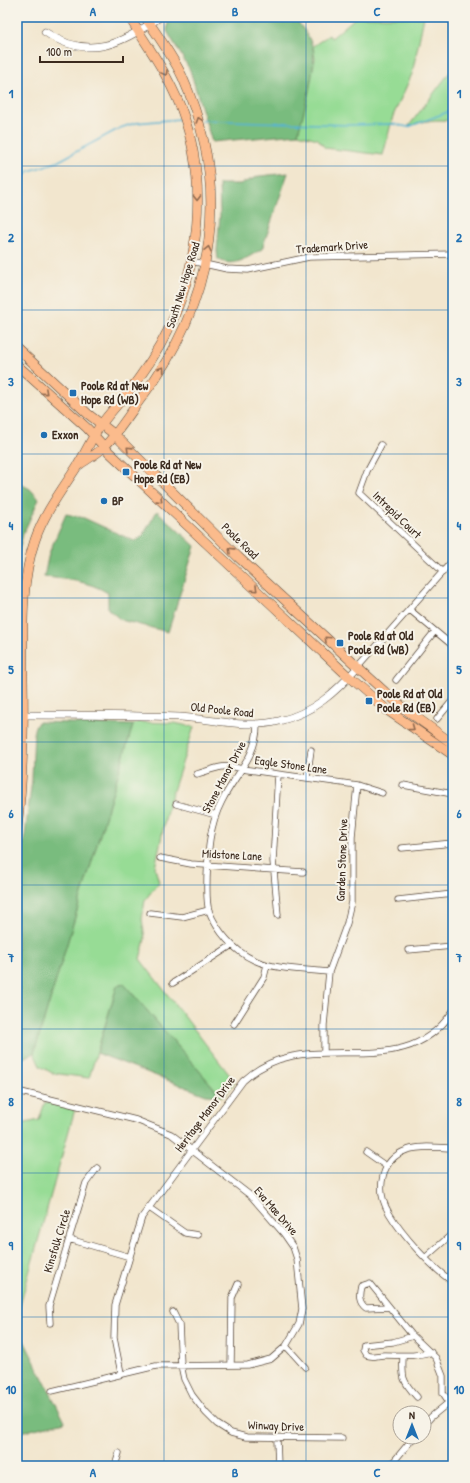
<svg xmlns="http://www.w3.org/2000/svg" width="470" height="1483" font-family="'Patrick Hand',sans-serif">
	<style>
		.green { fill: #97dc95; stroke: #69835a }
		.forest { fill: #79bc7e; stroke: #5a734e }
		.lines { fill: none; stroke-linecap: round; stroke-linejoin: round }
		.stream { stroke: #55b3d3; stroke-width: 1.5 }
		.minor-casing { stroke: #564638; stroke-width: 7 }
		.tertiary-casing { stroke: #564638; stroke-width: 8 }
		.primary-casing { stroke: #564638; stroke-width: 10 }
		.minor { stroke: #fff; stroke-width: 5.5 }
		.tertiary { stroke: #fff; stroke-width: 7 }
		.primary { stroke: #fbbb8c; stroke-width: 9 }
		.oneway { stroke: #916b50 }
		.grid { fill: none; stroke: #1f6fb2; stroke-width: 1; stroke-opacity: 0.55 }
		.poi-dot { fill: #1f6fb2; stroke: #f7f3e8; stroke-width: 1.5 }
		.labels { text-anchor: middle; stroke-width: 4; stroke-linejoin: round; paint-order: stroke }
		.street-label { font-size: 12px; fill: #3b2a1e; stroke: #f7f3e8 }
		.poi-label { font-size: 12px; font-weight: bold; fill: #3b2a1e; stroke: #f7f3e8; text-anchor: start }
		.neatline { fill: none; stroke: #1f6fb2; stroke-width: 1.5 }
		.grid-label { font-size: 13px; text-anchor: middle; font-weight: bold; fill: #1f6fb2 }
	</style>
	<rect width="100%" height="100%" fill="#f7f3e8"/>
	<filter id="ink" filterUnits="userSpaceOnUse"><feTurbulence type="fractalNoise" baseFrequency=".025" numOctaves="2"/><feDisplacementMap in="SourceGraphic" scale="8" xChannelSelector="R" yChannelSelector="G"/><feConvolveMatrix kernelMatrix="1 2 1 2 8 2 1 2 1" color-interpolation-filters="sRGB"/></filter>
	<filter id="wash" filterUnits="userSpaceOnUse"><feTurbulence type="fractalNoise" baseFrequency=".012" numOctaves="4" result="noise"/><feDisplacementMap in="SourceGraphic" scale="16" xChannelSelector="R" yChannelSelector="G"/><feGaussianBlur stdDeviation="0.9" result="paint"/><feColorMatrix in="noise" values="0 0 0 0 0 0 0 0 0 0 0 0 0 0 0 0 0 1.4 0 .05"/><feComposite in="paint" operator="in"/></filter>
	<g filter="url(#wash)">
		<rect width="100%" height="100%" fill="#f2e6ce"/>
		<path class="green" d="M356 17H424L412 74 393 116 383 155 325 148 318 139 298 134 315 59 313 46 329 35 331 38 334 36Z
			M453 68V121C436 119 424 120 408 127Z
			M138 722 174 723 194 727 168 806 155 868 159 882 145 900 142 919 145 939 140 959 235 1082 224 1096H221L124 984 117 986 89 1078 52 1073 40 1066 34 1053 133 725Z
			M45 1102 75 1109 17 1316V1125L39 1120Z"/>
		<path class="forest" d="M176 17H293C301 25 308 34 312 45 319 63 303 113 298 134L212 142 190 70 167 31 168 23Z
			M288 173 262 249C248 257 233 269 218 259L217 251 220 214 219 184H240L260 176Z
			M17 482 30 489 39 499 23 534 17 558Z
			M157 511 195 546 168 632 121 620 108 609V593C89 581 66 579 44 577L49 553 66 514 84 518 134 541 142 537Z
			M38 722 133 725 34 1053 23 1058 17 1056V873L25 835 32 780 34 729Z
			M124 984 221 1096 206 1095 97 1053 117 986Z
			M17 1327 65 1422 17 1433Z"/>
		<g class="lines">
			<path class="stream" d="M202 120 350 125 393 124 408 127 453 110
				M17 184 29 171 57 162 120 128 135 123 180 119"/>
		</g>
	</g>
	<g filter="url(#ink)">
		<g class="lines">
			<defs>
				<path id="minor" d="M191 261 227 269 248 270 309 257 453 254
					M381 445 367 471 359 493 443 572
					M410 610 453 646
					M358 667 453 560
					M396 680 435 631
					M437 719 453 700
					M257 725C257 757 235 774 222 801 209 826 208 851 207 878 207 888 206 901 209 911 217 931 234 951 254 960 276 970 304 969 329 972
					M197 774C214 769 225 763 242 769L357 785 382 793
					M278 774 273 861 278 915
					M307 778 311 750
					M403 785 453 794
					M176 804 216 815
					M402 848 453 843
					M160 858 191 864 303 872
					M398 900 453 894
					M150 913 182 917 209 910
					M408 950 453 946
					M173 983 232 945
					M234 1024 264 977 267 965
					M324 1052V1025L329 972 347 923 352 902V837L357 785
					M17 1091 136 1120 171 1134 251 1196 284 1234 293 1247 297 1259 302 1309 299 1324 286 1346 271 1359 248 1365 156 1366 52 1391
					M453 1148C439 1148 421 1145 407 1150 381 1159 375 1190 389 1213 402 1235 432 1268 453 1282
					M366 1152 386 1166
					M148 1207 185 1233 198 1235
					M69 1239 130 1257
					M426 1257 453 1233
					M388 1307 366 1308C358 1302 359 1295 361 1286L370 1283 412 1335 436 1358 443 1376V1393L449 1402
					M173 1312 179 1324 181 1365 184 1379 192 1395 206 1413 217 1424 231 1433 246 1437 342 1438
					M50 1323 49 1306 69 1239 86 1183 97 1168
					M412 1335 410 1337 393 1342 364 1345 363 1350 366 1355C373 1358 377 1355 384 1355 402 1355 413 1357 431 1352
					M286 1346 305 1367
					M403 1357C402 1377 402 1381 417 1397
					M231 1365 232 1298 238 1284
					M121 1373 114 1338 115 1305 142 1217 243 1081C308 1020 400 1090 453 1011
					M424 1425 431 1417 453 1399
					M277 1439 278 1466
					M115 1466 119 1453
					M390 1466 414 1437"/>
				<path id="tertiary" d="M45 32C88 61 122 44 160 17
					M17 715C71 715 126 715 180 717 213 719 247 729 279 721 313 713 336 692 358 667"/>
				<path id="primary" d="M17 348 88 414 114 434 238 557 385 692 405 709 453 744
					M17 365 87 428 109 452 349 677 387 710 453 755
					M79 465C87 459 97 454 104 447 118 433 130 413 142 397 216 300 232 188 182 76 172 55 158 36 145 17
					M17 828C23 779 24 729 23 679 23 634 20 583 35 540 44 514 61 491 76 468 85 454 91 439 100 426 113 408 129 393 141 375 196 300 214 196 181 108 168 75 148 46 129 17"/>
			</defs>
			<use href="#minor" class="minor-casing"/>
			<use href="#tertiary" class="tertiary-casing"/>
			<use href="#primary" class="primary-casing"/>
			<use href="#minor" class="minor"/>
			<use href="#tertiary" class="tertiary"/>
			<use href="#primary" class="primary"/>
		</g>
		<defs><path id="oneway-chevron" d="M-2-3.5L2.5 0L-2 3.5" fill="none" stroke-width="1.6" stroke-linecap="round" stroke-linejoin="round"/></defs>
		<g class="oneway">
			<use href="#oneway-chevron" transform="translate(165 73) rotate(62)"/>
			<use href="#oneway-chevron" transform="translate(199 120) rotate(-107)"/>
			<use href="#oneway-chevron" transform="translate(197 198) rotate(89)"/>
			<use href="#oneway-chevron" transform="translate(208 249) rotate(-78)"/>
			<use href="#oneway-chevron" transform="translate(162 369) rotate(-56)"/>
			<use href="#oneway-chevron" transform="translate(45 392) rotate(42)"/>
			<use href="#oneway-chevron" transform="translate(129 449) rotate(-136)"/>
			<use href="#oneway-chevron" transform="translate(160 500) rotate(44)"/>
			<use href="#oneway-chevron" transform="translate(231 550) rotate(-136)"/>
			<use href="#oneway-chevron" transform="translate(255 589) rotate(43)"/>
			<use href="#oneway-chevron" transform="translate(327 639) rotate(-137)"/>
			<use href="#oneway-chevron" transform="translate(412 728) rotate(36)"/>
		</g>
	</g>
	<path class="grid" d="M164 17V1466M306 17V1466M17 166H453M17 310H453M17 454H453M17 598H453M17 742H453M17 885H453M17 1029H453M17 1173H453M17 1317H453"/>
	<g class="poi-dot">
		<rect x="69" y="389" width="8" height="8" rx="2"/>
		<circle cx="44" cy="435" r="4"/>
		<rect x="122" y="468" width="8" height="8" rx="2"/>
		<circle cx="104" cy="501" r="4"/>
		<rect x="336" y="639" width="8" height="8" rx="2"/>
		<rect x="365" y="697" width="8" height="8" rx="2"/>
	</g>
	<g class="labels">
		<g class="street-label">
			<text transform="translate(332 247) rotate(-4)" y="4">Trademark Drive</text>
			<text transform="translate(183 285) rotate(-73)" y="4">South New Hope Road</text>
			<text transform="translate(397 515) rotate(44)" y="4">Intrepid Court</text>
			<text transform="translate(240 541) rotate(44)" y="4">Poole Road</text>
			<text transform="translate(222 710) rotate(6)" y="4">Old Poole Road</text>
			<text transform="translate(291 765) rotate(8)" y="4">Eagle Stone Lane</text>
			<text transform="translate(224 777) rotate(-62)" y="4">Stone Manor Drive</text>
			<text transform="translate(232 855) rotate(3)" y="4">Midstone Lane</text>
			<text transform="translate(342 860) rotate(-88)" y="4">Garden Stone Drive</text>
			<text transform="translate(205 1114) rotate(-53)" y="4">Heritage Manor Drive</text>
			<text transform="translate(276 1211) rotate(49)" y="4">Eva Mae Drive</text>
			<text transform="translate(57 1241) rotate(-73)" y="4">Kinsfolk Circle</text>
			<text transform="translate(276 1426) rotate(2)" y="4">Winway Drive</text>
		</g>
		<g class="poi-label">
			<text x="81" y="390">Poole Rd at New<tspan x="81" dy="14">Hope Rd (WB)</tspan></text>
			<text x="52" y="439">Exxon</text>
			<text x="134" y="469">Poole Rd at New<tspan x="134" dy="14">Hope Rd (EB)</tspan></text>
			<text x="112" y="505">BP</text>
			<text x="348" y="640">Poole Rd at Old<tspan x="348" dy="14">Poole Rd (WB)</tspan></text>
			<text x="377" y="698">Poole Rd at Old<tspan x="377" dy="14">Poole Rd (EB)</tspan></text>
		</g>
	</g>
	<rect width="470" height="1483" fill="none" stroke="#f7f3e8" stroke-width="44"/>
	<g transform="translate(412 1425)"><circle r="19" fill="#f7f3e8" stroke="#aca397"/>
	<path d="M0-3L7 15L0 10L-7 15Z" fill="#1f6fb2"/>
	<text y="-6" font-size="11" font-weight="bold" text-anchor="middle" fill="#3b2a1e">N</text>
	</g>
	<path d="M40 56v6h83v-6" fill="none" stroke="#3b2a1e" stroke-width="2"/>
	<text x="46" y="56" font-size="12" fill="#3b2a1e" stroke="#f7f3e8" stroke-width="3" paint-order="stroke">100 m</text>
	<rect x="22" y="22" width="426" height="1439" class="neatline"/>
	<g class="grid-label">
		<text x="93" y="16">A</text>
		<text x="235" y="16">B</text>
		<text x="377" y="16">C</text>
		<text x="11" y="98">1</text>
		<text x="459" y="98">1</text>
		<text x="11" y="242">2</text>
		<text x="459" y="242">2</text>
		<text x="11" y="386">3</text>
		<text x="459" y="386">3</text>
		<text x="11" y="530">4</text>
		<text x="459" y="530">4</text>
		<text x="11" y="674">5</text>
		<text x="459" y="674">5</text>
		<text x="11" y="818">6</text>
		<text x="459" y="818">6</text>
		<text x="11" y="962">7</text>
		<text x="459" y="962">7</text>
		<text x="11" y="1106">8</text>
		<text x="459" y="1106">8</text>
		<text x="11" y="1250">9</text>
		<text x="459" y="1250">9</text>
		<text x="11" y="1394">10</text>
		<text x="459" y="1394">10</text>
		<text x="93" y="1477">A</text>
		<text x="235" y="1477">B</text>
		<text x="377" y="1477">C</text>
	</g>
</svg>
